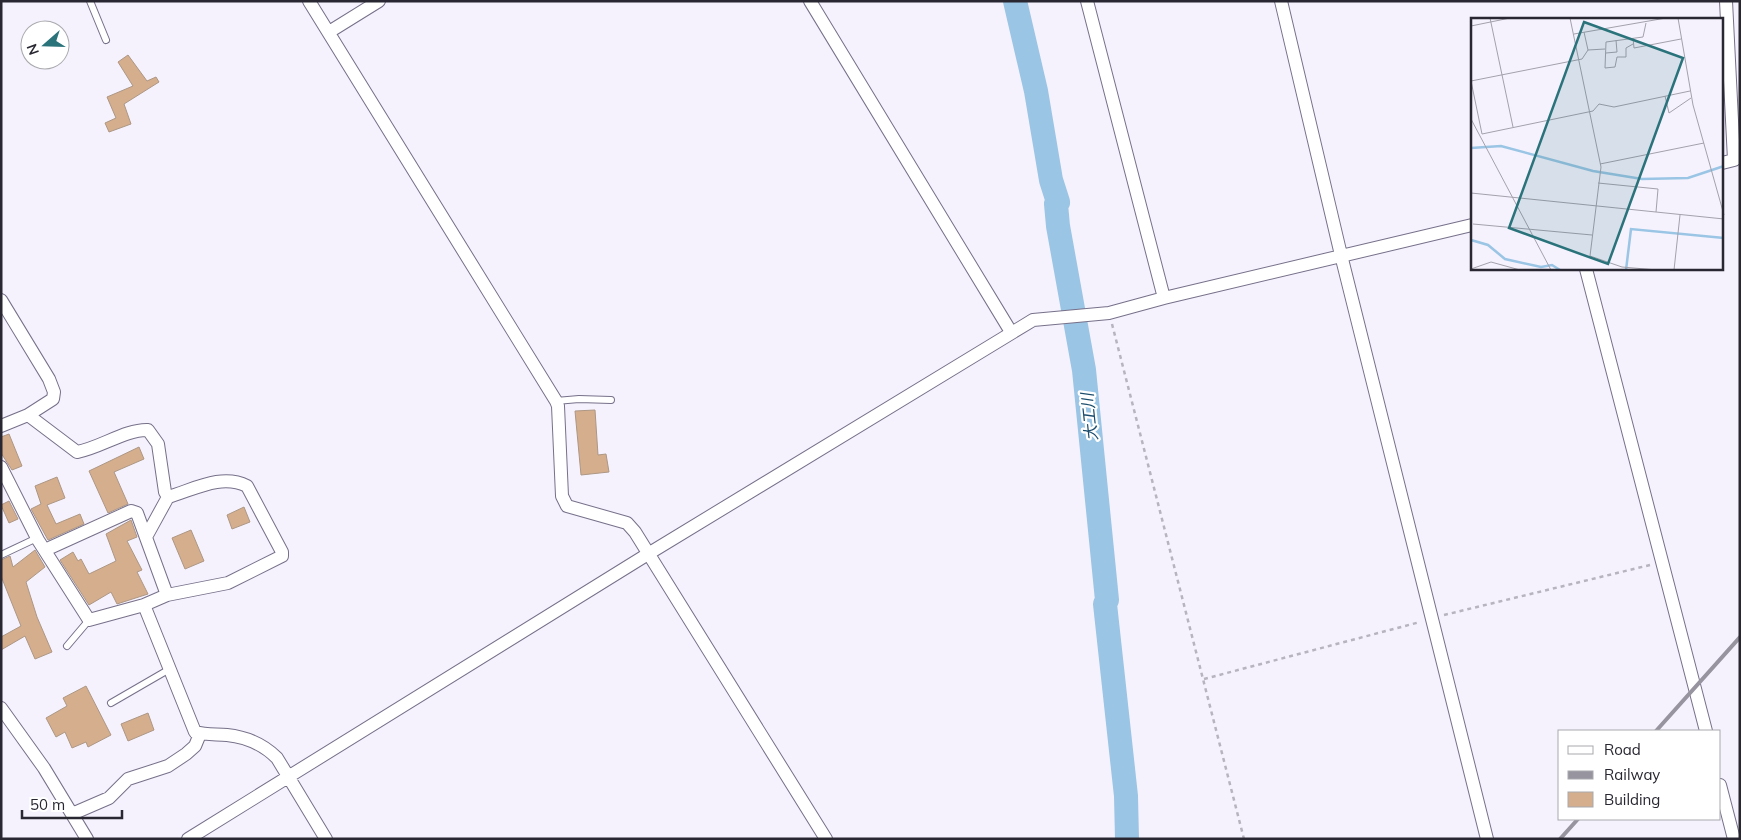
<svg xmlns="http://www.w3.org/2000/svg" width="1741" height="840" font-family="Mulish,'Noto Sans JP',sans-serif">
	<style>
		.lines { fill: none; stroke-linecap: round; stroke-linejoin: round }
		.river { stroke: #9ac5e4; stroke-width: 24 }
		.building { fill: #d5ae8d; stroke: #ad9784 }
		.lane-casing { stroke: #777089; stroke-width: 8 }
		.street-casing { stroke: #777089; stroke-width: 14 }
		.path { stroke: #b7b4bf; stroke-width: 2.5; stroke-dasharray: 4 4; stroke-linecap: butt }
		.lane { stroke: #fff; stroke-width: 6 }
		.street { stroke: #fff; stroke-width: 12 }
		.rail { stroke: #9794a0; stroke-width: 4 }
		.labels { text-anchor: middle; stroke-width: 4.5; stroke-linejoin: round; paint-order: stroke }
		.water-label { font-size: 16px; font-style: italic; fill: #194b6b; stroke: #fff }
		.inset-river { fill: none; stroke: #9ac5e4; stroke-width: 2.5 }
		.inset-road { fill: none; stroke: #a3a1ac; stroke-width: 1 }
		.view { fill: #2a737b; fill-opacity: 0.15; stroke: #2a737b; stroke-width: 2.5 }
		.inset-edge { fill: none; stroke: #292731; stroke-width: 2.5 }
	</style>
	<rect width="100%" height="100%" fill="#f5f2fe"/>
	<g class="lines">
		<path class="river" d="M1015 1 1036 91 1051 180 1058 202 1056 204 1058 226 1084 370 1107 600 1105 604 1126 796 1127 839"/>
	</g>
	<path class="building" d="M128 55 147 81 156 77 159 82 124 104 131 124 109 132 105 123 116 118 107 97 133 86 118 62Z
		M595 410 598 455 606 454 609 472 581 475 575 411Z
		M9 434 22 466 12 470 1 453V437Z
		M139 447 144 459 114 472 128 504 108 513 89 471Z
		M57 477 65 498 47 505 56 524 80 514 84 524 48 540 31 509 41 504 35 486Z
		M9 501 18 519 9 523 1 505Z
		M244 507 250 522 232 529 227 515Z
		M131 520 137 537 127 541 142 570 137 572 148 594 117 604 111 592 89 605 60 560 73 552 78 561 81 559 89 574 116 561 106 534Z
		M191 530 204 561 185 569 172 538Z
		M35 550 45 567 26 582 37 617 52 652 35 659 25 636 1 650V637L21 626 1 576V560L10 556 13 567Z
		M86 686 111 735 88 747 86 742 72 748 65 732 56 737 46 718 67 706 63 698Z
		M148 713 154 730 128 741 121 724Z"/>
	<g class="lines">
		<defs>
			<path id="lane" d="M90 1 106 40
				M556 401 579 399 611 400
				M1 555 37 538
				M67 646 89 620
				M111 703 168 670"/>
			<path id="street" d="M309 1 556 401 558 406 562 496 567 506 627 523 635 532 826 839
				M810 1 1011 332
				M1087 1 1164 298
				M1281 1 1341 255 1487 839
				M329 32 379 1
				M1722 163 1734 160 1726 1
				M1586 269 1706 731
				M1 300 49 379 54 392 53 399 28 415 1 426
				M1 467 38 540 89 620 144 605 167 595 228 583 282 556V552L247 486C221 473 193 490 168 497L165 492 158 444 148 430C126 429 100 448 77 452L28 415
				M146 537 168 497
				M45 550 131 511 137 513 167 595
				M144 605 195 732C206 735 216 734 227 735 246 737 264 745 277 758L326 839
				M1 708 44 768 87 839
				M1720 785 1734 839
				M72 814 109 798 128 779 168 766 186 754 195 746 200 734
				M188 839 648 554 1033 320 1109 313 1164 298 1472 225"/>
		</defs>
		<use href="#lane" class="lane-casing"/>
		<use href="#street" class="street-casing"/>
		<path class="path" d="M1112 324 1244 839
			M1444 615 1650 565
			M1204 679 1420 622"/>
		<use href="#lane" class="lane"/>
		<use href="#street" class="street"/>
		<path class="rail" d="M1656 731 1740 637
			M1560 839 1578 819"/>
	</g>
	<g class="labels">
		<g class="water-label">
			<text transform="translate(1089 417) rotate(-96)" y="6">大工川</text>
		</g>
	</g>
	<g transform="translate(1471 18)">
		<rect width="252" height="252" fill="#f5f2fe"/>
		<path class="inset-river" d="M0 130 30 128 122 153 171 161 217 160 253 148M0 222 17 227 34 241 70 249 81 247 89 252M155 252 160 211 253 220"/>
		<path class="inset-road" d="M19 0 42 109M99 0 130 149 119 238 151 249 186 252M207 0 222 87 253 197M0 8 39 0M113 14 117 32M103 16 195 0M162 20 163 30 210 21M162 26 155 30V39H146L144 49 134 50 135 24 172 19 175 5M135 35 146 34 145 22M0 63 11 116 122 93 128 86 143 89 219 73M0 63 111 41 117 32 134 31M194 78 198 95 220 80M0 101 80 252M129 146 233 125M127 165 187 171 185 194M0 175 253 201M2 206 121 217M0 251 20 244 49 252M203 252 209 197"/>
		<path class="view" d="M113 4 212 40 137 246 38 210Z"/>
		<rect width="252" height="252" class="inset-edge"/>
	</g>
	<rect width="1741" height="840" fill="none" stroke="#292731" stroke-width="5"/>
	<rect x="1558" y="730" width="162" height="90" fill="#ffffff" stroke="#a9a9ad"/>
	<rect x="1568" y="746" width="25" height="8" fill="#ffffff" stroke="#a9a9ad"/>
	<text x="1604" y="755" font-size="15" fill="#292731">Road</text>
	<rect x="1568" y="771" width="25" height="8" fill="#9794a0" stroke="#a9a9ad"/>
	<text x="1604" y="780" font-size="15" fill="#292731">Railway</text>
	<rect x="1568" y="792" width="25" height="15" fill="#d5ae8d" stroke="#a9a9ad"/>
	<text x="1604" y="805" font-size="15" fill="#292731">Building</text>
	<g transform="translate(45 45) rotate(250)"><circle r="24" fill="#ffffff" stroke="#a9a9ad"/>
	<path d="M0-4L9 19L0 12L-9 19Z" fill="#2a737b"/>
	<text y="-8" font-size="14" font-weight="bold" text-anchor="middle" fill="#292731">N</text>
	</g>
	<path d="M22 810v8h100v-8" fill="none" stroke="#292731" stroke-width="2.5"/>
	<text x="30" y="810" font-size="15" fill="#292731" stroke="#ffffff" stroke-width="4" paint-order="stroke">50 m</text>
</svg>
